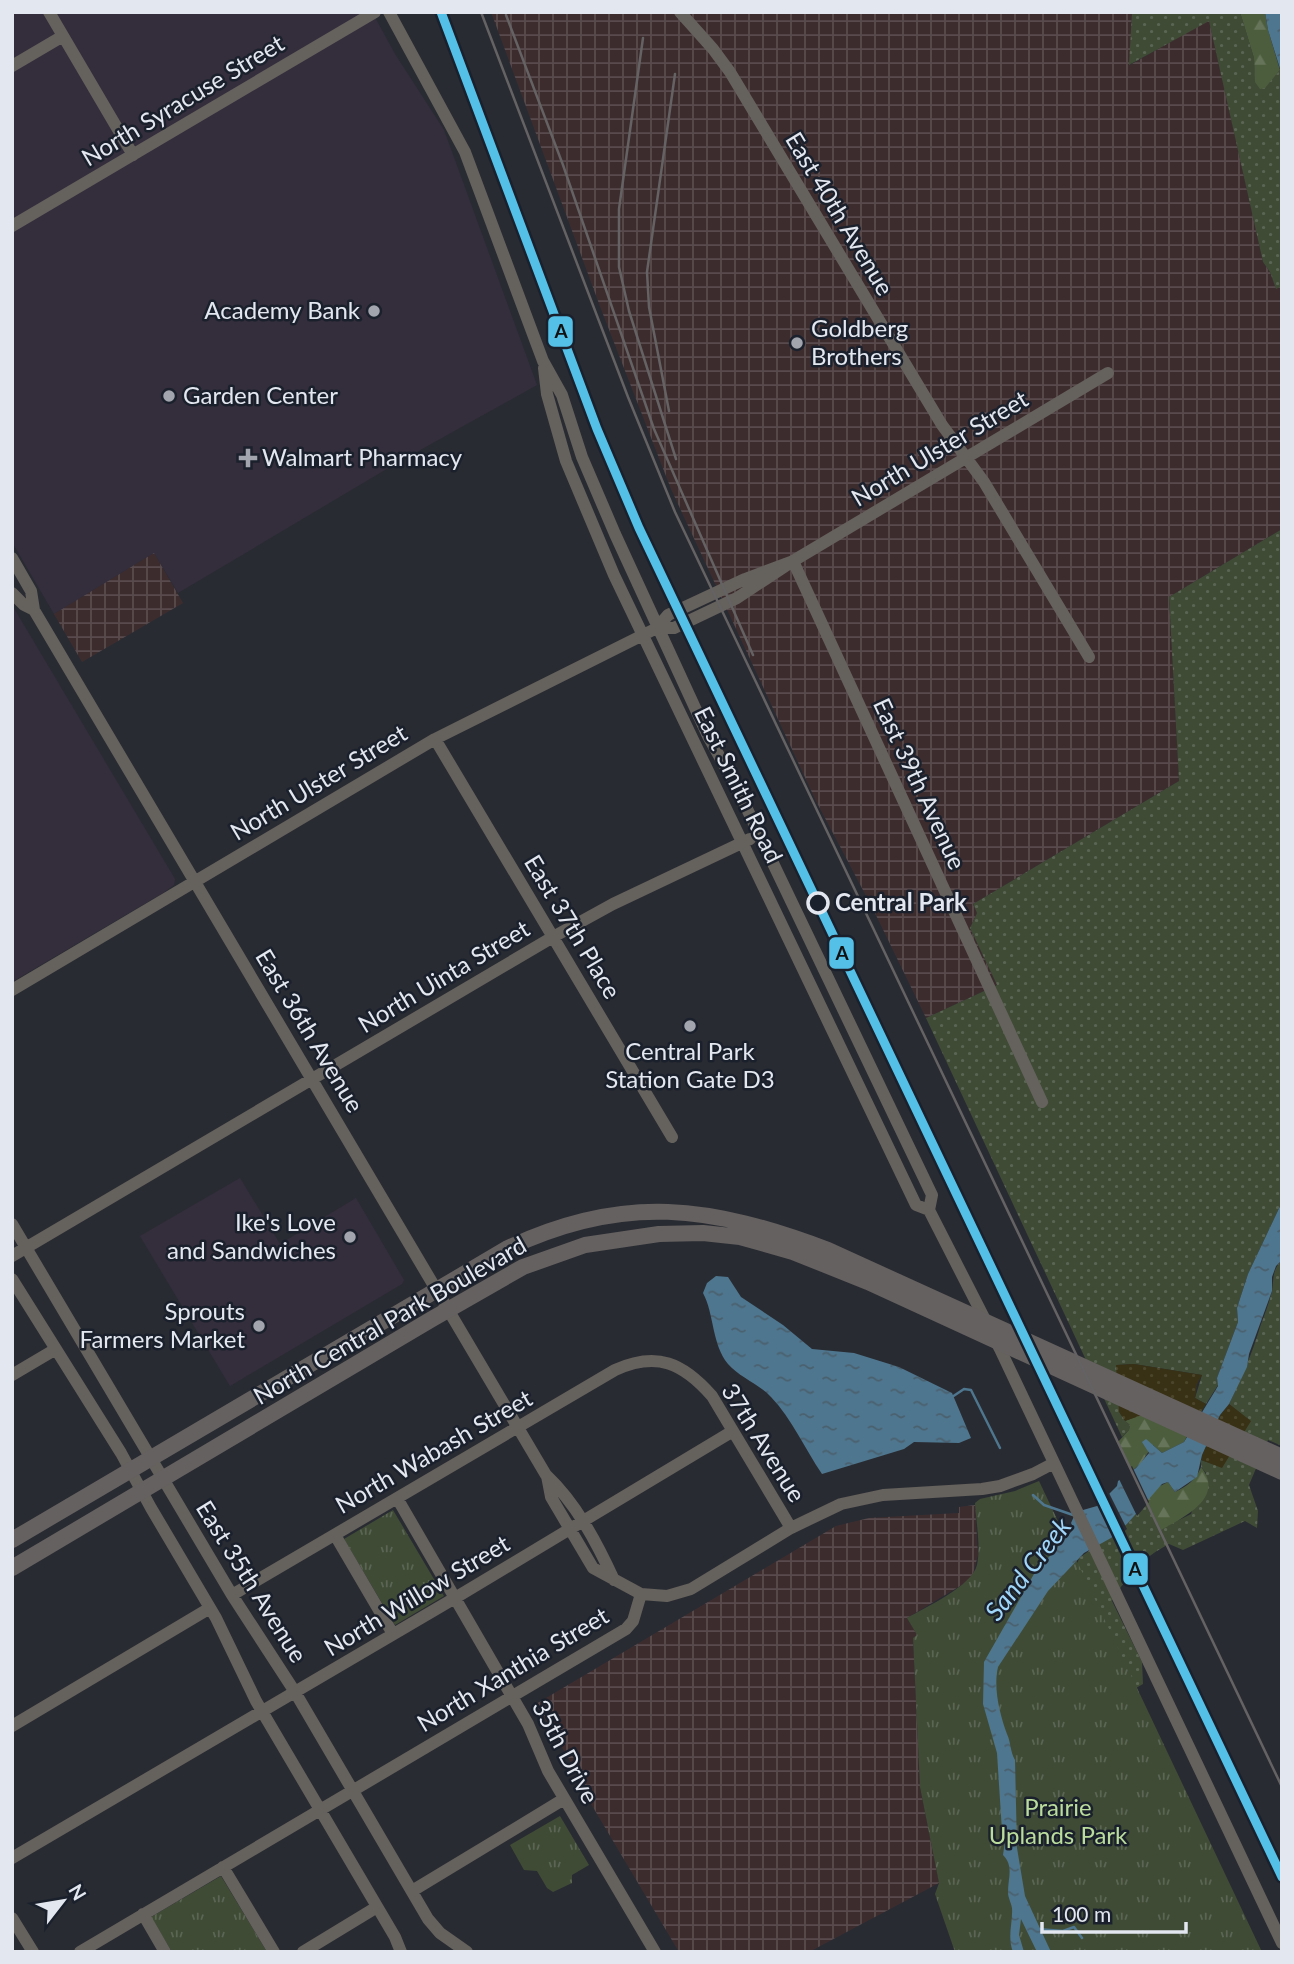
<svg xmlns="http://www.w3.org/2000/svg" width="1294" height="1964" font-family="Lato,sans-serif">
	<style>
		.commercial { fill: #342e3c }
		.industrial { fill: url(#industrial-grid) }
		.grass { fill: url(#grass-dots) }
		.forest { fill: url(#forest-firs) }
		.sand { fill: url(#sand-dots) }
		.park { fill: url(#park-tufts) }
		.water { fill: url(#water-ripples) }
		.pier { fill: #292b32 }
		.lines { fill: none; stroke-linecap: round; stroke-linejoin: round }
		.stream { stroke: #4e768e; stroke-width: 2.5 }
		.minor { stroke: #65615d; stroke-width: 12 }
		.major { stroke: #656160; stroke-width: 16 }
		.rail { stroke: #646263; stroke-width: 2.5 }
		.rail-1-casing { stroke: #1b212c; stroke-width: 14 }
		.rail-1 { stroke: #54c0e8; stroke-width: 9 }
		.poi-dot { fill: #a2a5ad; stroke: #1b212c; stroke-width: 2.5 }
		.stop-dot { fill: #1b212c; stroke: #e3e7ef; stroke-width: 3.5 }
		.labels { text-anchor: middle; stroke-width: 5; stroke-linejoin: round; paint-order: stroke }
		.street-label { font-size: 24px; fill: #e3e7ef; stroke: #1b212c }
		.poi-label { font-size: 24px; fill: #e3e7ef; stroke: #1b212c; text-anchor: end }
		.stop-label { font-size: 24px; font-weight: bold; fill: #e3e7ef; stroke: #1b212c; text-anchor: start }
		.park-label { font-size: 24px; fill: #badc9c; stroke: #1b212c }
		.water-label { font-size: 26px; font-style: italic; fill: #9fd6f9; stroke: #1b212c }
		.line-badge { stroke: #1b212c; stroke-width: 2.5 }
		.pale-badge-label { font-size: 19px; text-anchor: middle; font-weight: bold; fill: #111 }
	</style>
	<defs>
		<pattern id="industrial-grid" width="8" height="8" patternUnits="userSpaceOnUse" patternTransform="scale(1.75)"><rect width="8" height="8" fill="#3d2c2e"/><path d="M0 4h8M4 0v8" fill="none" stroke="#594b4d"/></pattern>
		<pattern id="grass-dots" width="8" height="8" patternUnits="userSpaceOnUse" patternTransform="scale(1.75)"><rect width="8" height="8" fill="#3f4b35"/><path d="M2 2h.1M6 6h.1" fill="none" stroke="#5b6553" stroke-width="1.8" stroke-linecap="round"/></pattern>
		<pattern id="forest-firs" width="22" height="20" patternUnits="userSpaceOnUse" patternTransform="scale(1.75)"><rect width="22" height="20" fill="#4c5d3d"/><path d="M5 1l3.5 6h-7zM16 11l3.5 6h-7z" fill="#667459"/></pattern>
		<pattern id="sand-dots" width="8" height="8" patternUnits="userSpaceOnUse" patternTransform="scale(1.75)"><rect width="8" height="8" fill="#383115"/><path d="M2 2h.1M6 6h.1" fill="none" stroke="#4b452c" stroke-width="1.8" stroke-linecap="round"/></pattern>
		<pattern id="park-tufts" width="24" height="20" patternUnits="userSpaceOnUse" patternTransform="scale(1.75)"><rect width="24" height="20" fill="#3f4b35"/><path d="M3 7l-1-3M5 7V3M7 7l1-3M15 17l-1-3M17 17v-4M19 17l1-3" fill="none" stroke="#5b6553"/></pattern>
		<pattern id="water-ripples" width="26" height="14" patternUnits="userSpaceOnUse" patternTransform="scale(1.75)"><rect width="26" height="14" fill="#4e768e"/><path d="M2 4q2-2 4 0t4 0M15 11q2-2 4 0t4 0" fill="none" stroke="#4a606e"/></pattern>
	</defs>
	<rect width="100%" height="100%" fill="#292b32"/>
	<path class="commercial" d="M12 12H372L395 54 444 130 537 385 395 464 178 593 154 553 54 614 12 542Z
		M12 605 175 879 174 885 163 893 12 982Z
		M240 1178 280 1244 356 1198 404 1280 402 1284 230 1386 140 1236Z"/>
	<path class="industrial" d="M491 12H1132L1130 65 1209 20 1263 262 1270 272 1276 288 1282 286V529L1169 597 1179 781 973 904 977 913 970 928 997 985 926 1018 874 911 816 801 671 489 601 309Z
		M154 553 183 603 82 662 54 614Z
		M975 1505 978 1555 973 1574 965 1583 907 1618 917 1635 913 1638 920 1787 939 1883 809 1952H679L575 1777 578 1774 536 1704 836 1526 869 1518 959 1513V1507Z"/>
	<path class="grass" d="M1132 12H1240L1254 58 1255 74 1264 88 1280 70 1282 286 1276 289 1270 272 1263 262 1209 21 1129 65Z
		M1282 529V1202L1248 1274 1237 1308 1238 1322 1217 1378 1218 1385 1206 1404 1195 1398 1202 1375 1134 1364 1117 1365 1125 1421 1130 1425 1129 1430 1122 1437 926 1018 997 985 970 928 977 913 973 904 1179 781 1169 597Z
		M1282 1260V1446L1268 1440 1249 1485 1258 1511 1257 1528 1245 1521 1183 1550 1169 1544C1142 1558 1127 1576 1112 1601L1142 1662 1143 1684 1136 1688 1077 1565 1079 1558 1127 1524 1146 1500 1161 1529 1191 1514 1206 1473 1201 1467V1460L1222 1467 1250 1421 1229 1404C1241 1379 1252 1354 1260 1327 1264 1316 1269 1303 1272 1291 1274 1278 1272 1270 1282 1260Z"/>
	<path class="forest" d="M1240 12H1265L1268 30 1280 70 1265 88 1260 89 1255 82 1254 58Z
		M1145 1413 1188 1434 1184 1442 1162 1453 1153 1445 1141 1463 1132 1471 1118 1442 1129 1430 1130 1425 1125 1421Z
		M1201 1467C1226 1498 1182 1518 1161 1530L1146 1500 1156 1488 1168 1482 1175 1492C1187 1486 1196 1480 1201 1467Z"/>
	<path class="sand" d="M1134 1364 1202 1375 1197 1384 1195 1398 1206 1404 1188 1434 1145 1414 1125 1421 1119 1412 1116 1365Z
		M1229 1404 1251 1421 1222 1468 1201 1460 1202 1455 1220 1415Z"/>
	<path class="park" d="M1039 1481 1262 1952H955L935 1894 939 1883 920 1787 913 1638 917 1635 907 1618C926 1607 972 1586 977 1565 981 1546 976 1522 975 1503L980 1499 1015 1491Z
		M393 1510 444 1596 395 1625 344 1539Z
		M560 1816 589 1865 572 1875V1883L553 1892 547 1888 537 1871 524 1870 510 1845Z
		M221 1876 267 1952H172L151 1917Z"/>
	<path class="water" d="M1265 12H1282V75L1268 30Z
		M1282 1202V1260L1276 1266 1272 1277V1291L1249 1354 1247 1367 1229 1404 1220 1415 1202 1455 1197 1477 1175 1492 1168 1482 1162 1484 1127 1524 1111 1538 1084 1553 1048 1591 998 1667C993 1688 1000 1715 1007 1734 1011 1743 1010 1751 1015 1760L1017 1848 1025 1896 1051 1952H1037L1021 1919 1019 1935 1024 1952H1013C1007 1937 1013 1922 1012 1908 1011 1902 1008 1898 1008 1892 1008 1878 1014 1866 1003 1855L1005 1841 1002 1831 997 1753 983 1704 984 1662 1034 1574 1071 1532 1073 1527 1071 1523 1076 1512 1097 1506 1117 1486 1118 1481 1136 1468 1149 1453 1142 1442 1146 1439 1162 1453 1184 1442 1218 1386 1217 1378 1238 1322 1237 1308 1248 1274Z
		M716 1276 728 1277 741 1297 783 1325 812 1349 854 1353 899 1367 952 1393 971 1438 959 1443 914 1442 904 1449 822 1474C805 1449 792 1419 771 1397 759 1384 739 1377 728 1364 712 1345 714 1313 703 1293L707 1283Z"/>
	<path class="pier" d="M1132 1466 1149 1502 1137 1516 1118 1477Z
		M1108 1491 1127 1529 1115 1539 1097 1502Z"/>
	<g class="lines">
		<path class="stream" d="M952 1397 964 1389 971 1390 1000 1448
			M1033 1495 1044 1505 1073 1515
			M1037 1929 1063 1931 1074 1927 1082 1938"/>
		<path class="minor" d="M49 12 133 155
			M389 12 465 152 543 361 562 395 582 457 615 534 708 736 736 786 932 1195 929 1210 1000 1349 1282 1943
			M680 12 713 49 730 72 942 425 984 482 1089 657
			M12 66 63 36
			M12 226 375 12
			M544 368 547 394 566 461 614 575 916 1205 929 1210
			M12 558 31 591 34 610 546 1475C576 1503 597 1543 614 1580
			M793 561 1042 1102
			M12 593 24 605 34 610
			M657 628H674L737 598 793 561 1108 373
			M435 739 672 1137
			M12 990 435 739 657 628 668 615 745 579 793 561
			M12 1224 232 1595 295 1692 428 1919 440 1933 467 1952
			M12 1256 553 937 613 904 750 839
			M12 1279 121 1453 151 1508 216 1618 256 1701 395 1937 401 1952
			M12 1375 56 1349
			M547 1476 551 1497 593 1568 641 1594 667 1596 691 1589 791 1528 841 1504 883 1495 982 1489 1000 1486 1033 1474 1054 1463
			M397 1498 528 1724 548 1771 655 1952
			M335 1535 393 1634
			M232 1595 615 1370C657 1351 683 1363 712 1396L791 1528
			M12 1726 210 1608
			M12 1858 455 1598 733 1431
			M223 1867 274 1952
			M412 1891 564 1799
			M143 1914 165 1952
			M12 1918 33 1952
			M80 1952 626 1629 633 1621 641 1594
			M303 1952 377 1907"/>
		<path class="major" d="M12 1540 508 1248C625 1193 711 1206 828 1250L1282 1457
			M12 1568 432 1319 523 1267 585 1245 659 1234 703 1233 740 1237 793 1252 868 1282 1282 1472"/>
		<path class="rail" d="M481 12 628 397 675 512 1282 1787
			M506 15 563 165 654 429 753 655
			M643 38 619 209V267L629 311 676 459
			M669 411 649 307 647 272 675 74"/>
		<defs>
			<path id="rail-1" d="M441 12 597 429 639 528 1282 1877"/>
		</defs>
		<use href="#rail-1" class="rail-1-casing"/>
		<use href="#rail-1" class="rail-1"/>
	</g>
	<g class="poi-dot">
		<circle cx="374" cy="311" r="7"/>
		<circle cx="797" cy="343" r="7"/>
		<circle cx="169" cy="396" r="7"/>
		<path d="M244.5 447.5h7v7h7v7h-7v7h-7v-7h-7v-7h7z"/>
		<circle cx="690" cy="1026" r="7"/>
		<circle cx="350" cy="1237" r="7"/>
		<circle cx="259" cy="1326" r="7"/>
	</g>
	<circle class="stop-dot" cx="818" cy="903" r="10"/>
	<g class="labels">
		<g class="street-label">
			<text transform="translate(183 101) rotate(-31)" y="8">North Syracuse Street</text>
			<text transform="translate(839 214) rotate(59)" y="8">East 40th Avenue</text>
			<text transform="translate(940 449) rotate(-31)" y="8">North Ulster Street</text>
			<text transform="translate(319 783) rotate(-31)" y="8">North Ulster Street</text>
			<text transform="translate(919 784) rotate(65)" y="8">East 39th Avenue</text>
			<text transform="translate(738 785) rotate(64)" y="8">East Smith Road</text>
			<text transform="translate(572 927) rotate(59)" y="8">East 37th Place</text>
			<text transform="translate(444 977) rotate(-31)" y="8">North Uinta Street</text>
			<text transform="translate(309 1031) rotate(59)" y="8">East 36th Avenue</text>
			<text transform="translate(390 1321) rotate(-30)" y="8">North Central Park Boulevard</text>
			<text transform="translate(763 1443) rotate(58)" y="8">37th Avenue</text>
			<text transform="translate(434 1452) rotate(-30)" y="8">North Wabash Street</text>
			<text transform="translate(251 1582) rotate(58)" y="8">East 35th Avenue</text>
			<text transform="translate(417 1596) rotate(-31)" y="8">North Willow Street</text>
			<text transform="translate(513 1670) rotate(-31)" y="8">North Xanthia Street</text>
			<text transform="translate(565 1752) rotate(62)" y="8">35th Drive</text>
		</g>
		<g class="poi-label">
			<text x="360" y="319">Academy Bank</text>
			<text x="811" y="337" text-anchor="start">Goldberg<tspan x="811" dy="28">Brothers</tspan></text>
			<text x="183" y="404" text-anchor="start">Garden Center</text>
			<text x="262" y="466" text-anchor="start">Walmart Pharmacy</text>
			<text x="690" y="1060" text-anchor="middle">Central Park<tspan x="690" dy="28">Station Gate D3</tspan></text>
			<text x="336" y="1231">Ike's Love<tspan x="336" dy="28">and Sandwiches</tspan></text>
			<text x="245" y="1320">Sprouts<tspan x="245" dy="28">Farmers Market</tspan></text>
		</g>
		<g class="stop-label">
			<text x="835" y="911">Central Park</text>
		</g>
		<g class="park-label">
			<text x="1058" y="1816">Prairie<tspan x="1058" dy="28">Uplands Park</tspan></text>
		</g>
		<g class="water-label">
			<text transform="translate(1028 1569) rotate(-52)" y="9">Sand Creek</text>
		</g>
	</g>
	<g class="line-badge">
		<rect x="547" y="315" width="27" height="33" rx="7" fill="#54c0e8"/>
		<rect x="828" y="936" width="27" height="34" rx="7" fill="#54c0e8"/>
		<rect x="1122" y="1552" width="27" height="34" rx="7" fill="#54c0e8"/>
	</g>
	<g class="pale-badge-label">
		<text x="561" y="338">A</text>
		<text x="842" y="960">A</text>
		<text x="1135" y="1576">A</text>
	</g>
	<rect width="1294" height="1964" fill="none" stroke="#e3e7ef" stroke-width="28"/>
	<g transform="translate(63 1901) rotate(59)" stroke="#1b212c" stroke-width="5" paint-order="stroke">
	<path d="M0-5L12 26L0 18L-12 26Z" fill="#e3e7ef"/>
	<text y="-10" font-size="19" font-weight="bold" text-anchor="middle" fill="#e3e7ef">N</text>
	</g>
	<path d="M1042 1922v10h144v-10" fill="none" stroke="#e3e7ef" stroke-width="3.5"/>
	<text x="1052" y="1922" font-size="21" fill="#e3e7ef" stroke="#1b212c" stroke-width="5" paint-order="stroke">100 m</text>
</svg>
